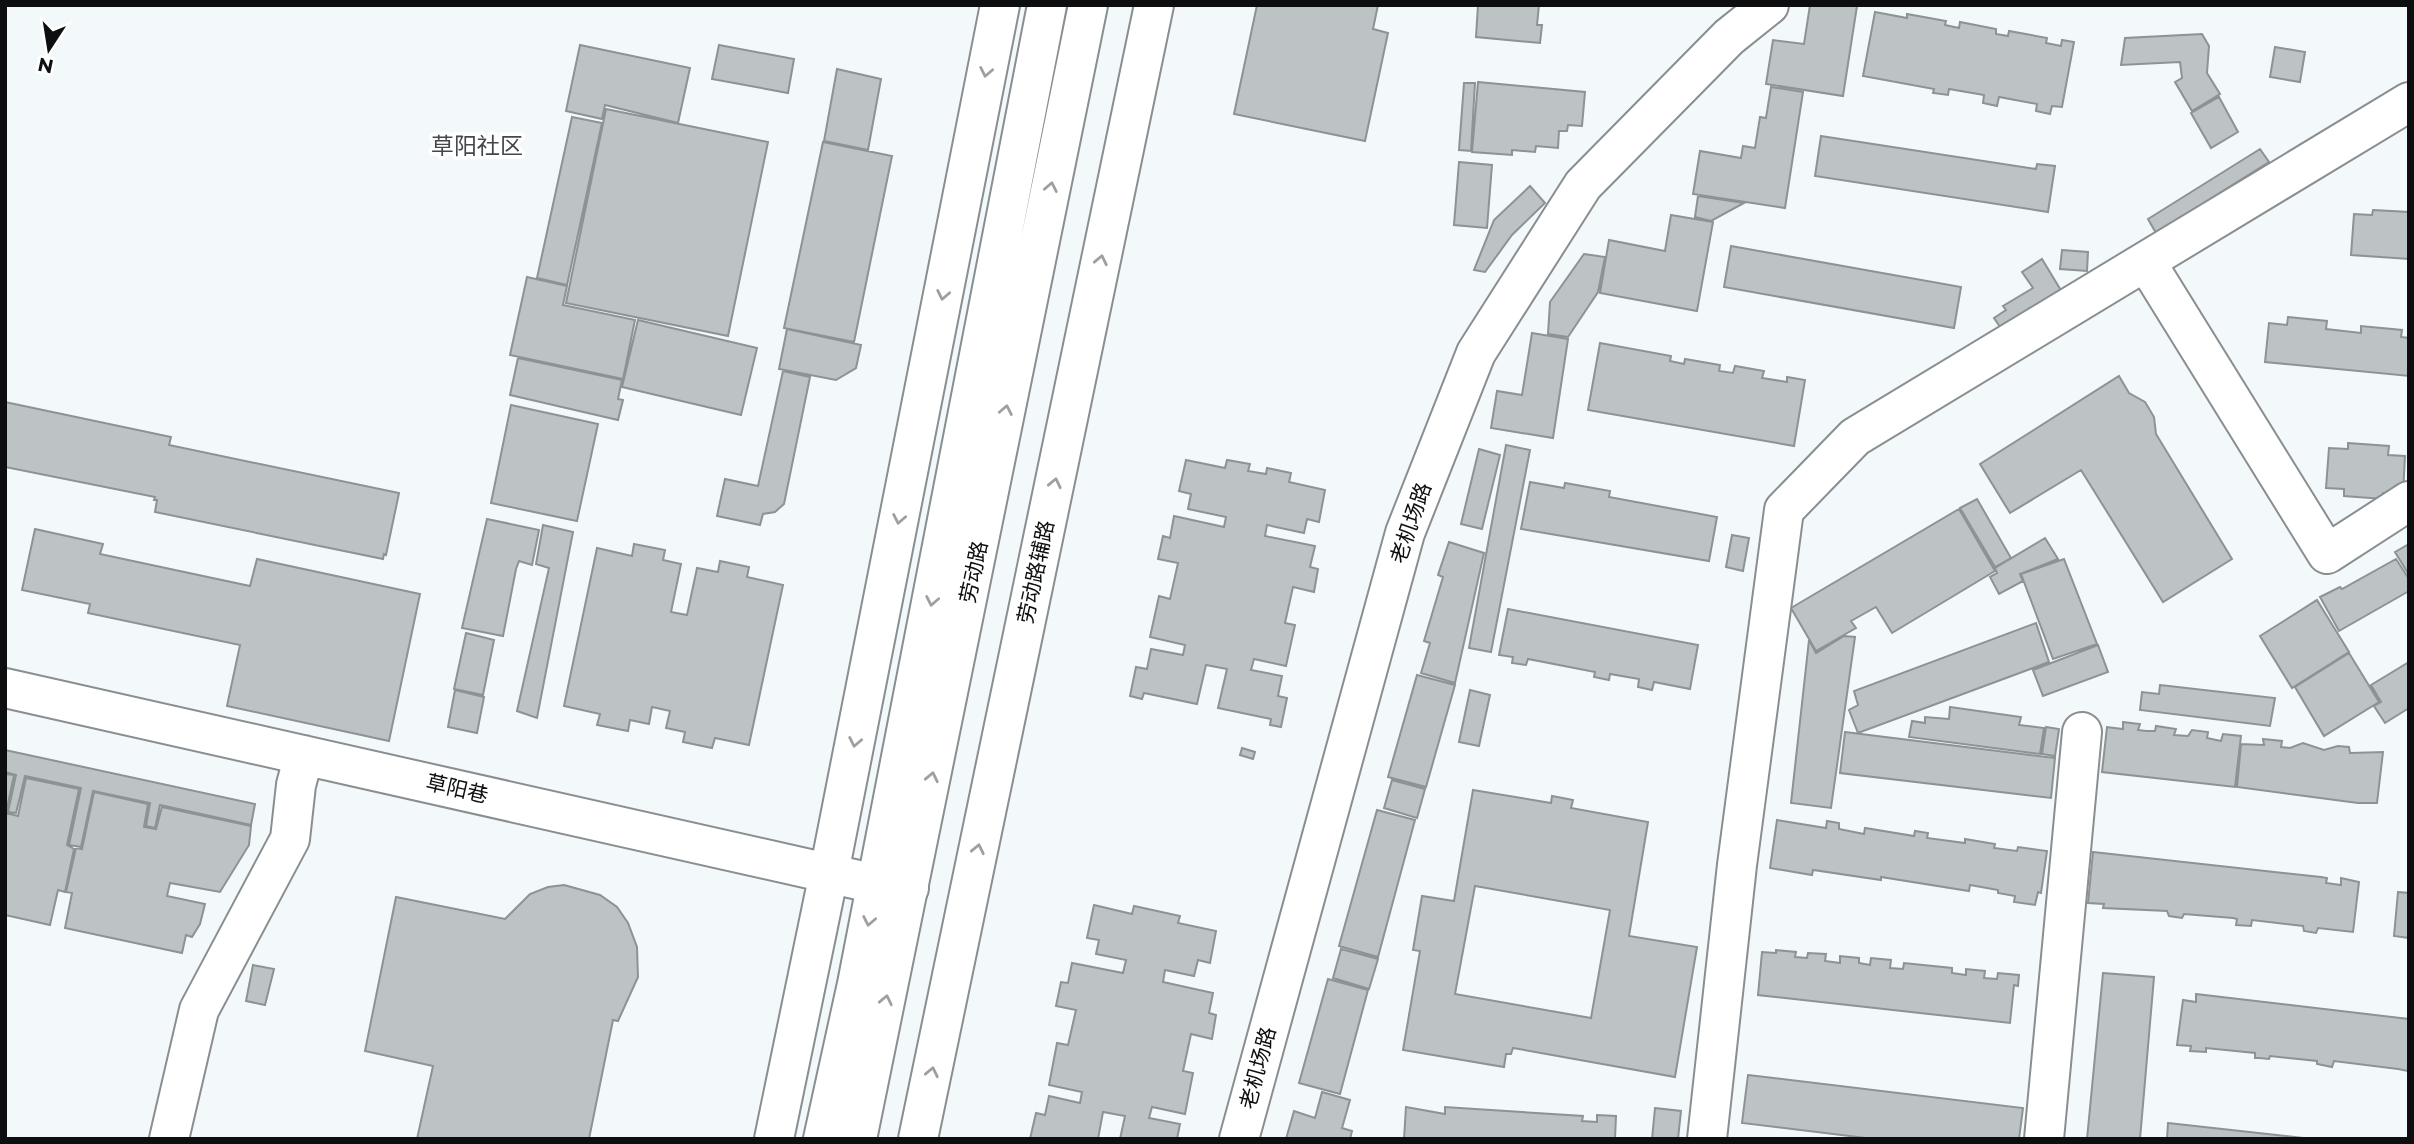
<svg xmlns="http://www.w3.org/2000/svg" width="2414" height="1144" font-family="Montserrat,'Noto Sans SC',sans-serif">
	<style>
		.building { fill: #bdc2c5; stroke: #8d9294; stroke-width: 2; fill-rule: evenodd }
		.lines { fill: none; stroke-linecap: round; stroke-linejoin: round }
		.minor-casing { stroke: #898e90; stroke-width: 42 }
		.major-casing { stroke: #898e90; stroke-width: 42 }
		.minor { stroke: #fff; stroke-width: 38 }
		.major { stroke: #fff; stroke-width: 38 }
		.oneway { stroke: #9e9f9f }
		.labels { text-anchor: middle; stroke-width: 7; stroke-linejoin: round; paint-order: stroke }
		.street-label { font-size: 21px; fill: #0c0e0f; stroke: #fff }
		.neighbourhood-label { font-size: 23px; fill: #44484a; stroke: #fff }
	</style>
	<rect width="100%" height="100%" fill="#f3f9fb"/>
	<path class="building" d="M1257 5H1378L1373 29 1388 33 1365 141 1234 114Z
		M1478 5H1539L1537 25H1542L1540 43 1476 37Z
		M1810 5 1857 6 1843 96 1766 84 1773 40 1804 44Z
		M1875 12 1907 18V14L1946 21 1945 25 1959 28 1960 22 1996 29V34L2008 36 2009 31 2047 38 2046 43 2061 46 2062 40 2074 42 2062 107 2052 106 2050 114 2036 111 2037 104 1999 97 1997 106 1983 103 1984 95 1949 89 1948 95 1933 93 1934 89 1863 76Z
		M2202 34 2209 46 2207 73 2220 94 2192 111 2175 82 2182 78 2180 62 2121 65 2125 38Z
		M580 45 690 68 678 123 605 105 602 119 566 111Z
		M719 45 794 59 788 93 712 79Z
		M2275 47 2305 52 2300 82 2270 77Z
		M837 69 881 79 868 150 824 141Z
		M1478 82 1585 92 1582 126 1568 125 1567 131H1559L1558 148 1536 146 1535 152 1512 150V155L1472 152Z
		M1464 83H1475L1471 151 1459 150Z
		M1771 87 1803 92 1785 208 1693 194 1700 151 1741 158 1743 146 1755 148 1760 117 1766 118Z
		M2219 97 2238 132 2211 148 2191 113Z
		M606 109 768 142 728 336 566 303Z
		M572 117 602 123 567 285 537 278Z
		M1821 136 2036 169 2037 164 2055 166 2048 212 1815 176Z
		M823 142 892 156 854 342 784 328Z
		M2260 149 2269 162 2156 233 2148 219Z
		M1459 162 1492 165 1487 228 1454 225Z
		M1530 186 1545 203 1512 235 1485 272 1474 270 1494 220Z
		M1698 196 1744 203 1711 221 1695 217Z
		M2373 210 2409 212V259L2351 255 2354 214 2372 215Z
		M1671 215 1713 222 1697 311 1600 293 1609 240 1665 251Z
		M1731 246 1961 287 1954 328 1724 287Z
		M2062 250 2088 252 2087 271 2060 269Z
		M1584 254 1605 257 1598 292 1568 337 1548 334 1550 302Z
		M2042 259 2065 297 2007 337 1994 318 2006 310 2003 306 2033 288 2022 272Z
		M527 277 567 286 563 305 635 320 623 379 510 355Z
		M2288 317 2327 321 2326 329 2361 333V326L2402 330 2401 337 2409 338V376L2265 362 2269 323 2287 325Z
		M638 320 757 348 741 415 622 387Z
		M787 329 861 345 856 368 836 380 779 369Z
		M1532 333 1568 339 1553 438 1491 428 1497 391 1522 395Z
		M1600 343 1671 356 1670 361 1684 364 1685 359 1720 365 1719 371 1733 373 1735 366 1764 371 1762 378 1787 382V377L1805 380 1794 446 1588 410Z
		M518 358 622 380 618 399 623 400 618 420 510 395Z
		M783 371 810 377 784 504 775 512 763 514 760 525 717 516 725 479 758 486Z
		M2119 376 2129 393 2145 402 2154 417 2156 434 2232 559 2163 602 2081 470 2010 513 1980 464Z
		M5 402 171 437 169 445 399 493 386 555 384 554 383 559 155 512 157 500H154L155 497 5 467Z
		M511 405 598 424 577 521 491 503Z
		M2348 443 2389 446 2388 455 2405 456 2403 494 2383 493V499L2344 496V489L2326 488 2329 448 2348 449Z
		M1506 445 1530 450 1491 652 1469 648Z
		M1479 449 1500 455 1482 529 1461 524Z
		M1186 460 1225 468 1227 460 1250 464 1248 471 1266 474 1267 468 1291 473 1289 482 1325 490 1319 522 1307 519 1304 533 1267 525 1265 536 1315 546 1310 567 1318 569 1314 592 1293 587 1285 623 1295 625 1286 666 1254 659 1251 670 1282 676 1278 696 1287 698 1281 727 1270 725 1271 719 1218 708 1227 669 1206 665 1197 704 1144 693 1142 699 1130 696 1136 667 1147 669 1151 649 1183 655 1185 645 1150 637 1159 596 1170 599 1178 563 1158 559 1163 536 1170 538 1174 516 1224 527 1226 517 1188 509 1191 494 1179 491Z
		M1530 482 1564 488 1565 483 1610 491 1609 497 1717 517 1709 561 1521 529Z
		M1977 499 2011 558 1995 567 1960 508Z
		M1959 509 1995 571 1892 633 1876 607 1851 621 1856 628 1816 651 1791 608Z
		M487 519 539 530 532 565 519 561 516 569 503 636 462 628Z
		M543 525 573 532 537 718 517 711 549 568 536 564Z
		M35 529 103 544 100 554 250 586 257 559 420 594 389 741 227 706 240 645 88 613 90 604 22 590Z
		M1732 535 1749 538 1743 571 1726 567Z
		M2045 538 2058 559 2020 574 2023 581 1999 594 1990 577 1997 573 1995 568Z
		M1449 542 1484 553 1455 683 1421 673 1430 643 1424 641 1443 577 1438 575Z
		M634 544 665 550 663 560 681 564 671 612 687 615 697 568 718 572 720 561 749 567 747 577 783 585 749 745 715 738 712 748 683 742 685 732 666 728 670 711 652 707 649 724 630 720 628 731 597 725 600 714 564 706 597 548 632 556Z
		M2409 544V575L2395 552Z
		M2064 559 2097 644 2053 659 2021 574Z
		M2396 559 2409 579V591L2339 631 2320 597 2340 587 2342 589Z
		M2317 600 2349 652 2292 688 2260 636Z
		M1508 609 1698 645 1690 689 1654 682 1652 690 1638 687 1639 679 1610 674 1609 680 1594 677 1595 672 1528 659 1526 665 1512 663 1513 657 1499 655Z
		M2036 623 2049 662 1858 733 1849 710 1858 705 1854 691Z
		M466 633 494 640 483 695 454 689Z
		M1844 636 1855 637 1831 808 1791 803 1809 640 1816 653Z
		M2098 645 2108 672 2043 696 2033 670Z
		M2349 653 2379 702 2324 736 2295 687Z
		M2409 662V708L2385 723 2374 706 2381 702 2371 685Z
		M1417 675 1455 685 1426 787 1388 777Z
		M2160 685 2275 698 2270 726 2140 710 2142 692 2159 694Z
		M455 690 484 697 477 733 448 727Z
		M1470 690 1490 695 1479 746 1459 742Z
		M1950 707 2021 717 2019 725 2044 728 2040 754 1909 737 1912 721 1925 723V717L1949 719Z
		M2123 722 2140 724 2138 730 2146 731H2155L2156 726 2176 729 2174 735 2188 736 2192 730 2208 732 2207 738 2221 741 2223 734 2241 736 2235 787 2102 772 2107 727 2123 729Z
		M2046 727 2059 729 2055 756 2042 754Z
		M1845 732 2055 758 2051 798 1840 773Z
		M2263 739 2282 741 2281 747 2290 748 2303 743 2324 750 2338 746 2349 747 2350 753 2383 752 2377 803H2358L2237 787 2241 744 2264 745Z
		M1242 748 1255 752 1253 759 1240 755Z
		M5 750 255 804 251 825 160 805 155 828 146 826 150 803 93 791 81 847 69 845 81 788 25 776 16 813 8 812 16 775 5 772Z
		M5 774 14 775 6 813 18 816 26 778 79 789 67 845 74 849 65 892 58 890 50 925 5 915Z
		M1392 780 1425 789 1417 818 1384 808Z
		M1473 790 1551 803 1552 796 1573 800 1571 808 1648 822 1629 936 1697 947 1675 1077 1513 1048 1511 1054H1506L1504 1067 1403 1050 1420 951 1413 950 1422 896 1454 901ZM1475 886 1610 910 1591 1018 1455 994Z
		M94 792 148 804 144 827 156 829 162 807 251 826 249 845 220 892 170 883 167 896 205 904 200 924 192 937 186 935 182 953 65 928 72 893 66 892 76 848 82 849Z
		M1377 810 1415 820 1378 957 1339 946Z
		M1777 820 1826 828 1827 821 1839 823V829L1864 834 1865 828 1914 836 1915 831 1928 833 1927 838 1965 843V839L1995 844 1994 848 2017 851 2018 847 2047 851 2041 893 2038 892 2035 905 2014 902 2015 896 1998 893V890L1970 885 1969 891 1881 877V880L1813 870 1812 875 1770 868Z
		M2093 852 2321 877 2327 878 2326 883 2341 885V878L2359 882 2353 932 2318 928 2316 933 2304 931 2303 926 2252 920 2251 926 2236 925 2237 919 2233 918 2184 914 2182 918 2169 916 2167 911 2103 908 2104 904 2088 903Z
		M564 885 600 895 617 907 628 923 637 947 638 977 618 1021 613 1020 589 1139H417L433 1066 365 1051 396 897 505 919 530 894 548 887Z
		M2398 892 2409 893V938L2394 936Z
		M1094 905 1132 914 1134 906 1180 916 1178 923 1216 931 1210 963 1198 960 1194 976 1165 970 1163 982 1213 993 1209 1013 1216 1015 1212 1039 1191 1034 1183 1071 1193 1073 1185 1114 1152 1107 1149 1118 1180 1124 1177 1139H1120L1125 1116 1103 1112 1098 1139H1030L1036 1113 1045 1115 1049 1096 1080 1103 1082 1092 1049 1085 1057 1043 1068 1045 1076 1010 1056 1006 1061 982 1068 983 1072 963 1123 973 1126 960 1096 954 1099 940 1087 938Z
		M1341 949 1378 959 1369 989 1333 978Z
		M1776 950 1796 952 1795 957 1807 958 1808 953 1826 954 1825 961 1840 963V956L1859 958V963L1870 965 1871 958 1891 960 1890 968 1903 969 1904 963 1952 968V973L1966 975V969L1985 971 1984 978 1997 979 1998 973 2019 975 2018 986 2014 985 2010 1023 1758 995 1762 952 1776 953Z
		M253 965 274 969 265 1005 246 1001Z
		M2103 973 2154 977 2140 1139H2087Z
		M1328 979 1368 990 1340 1094 1299 1083Z
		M2196 994 2409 1019V1077L2408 1071 2398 1069 2334 1061 2332 1067 2317 1064V1061L2270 1056 2269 1059 2259 1058H2255V1053L2206 1048V1052L2190 1051 2191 1046 2177 1045 2183 1000 2196 1002Z
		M1748 1075 2023 1108 2019 1139H1874L1742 1123Z
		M1322 1092 1350 1100 1342 1128 1352 1131 1350 1139H1286L1294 1111 1315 1118Z
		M1406 1107 1445 1114V1107L1583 1116 1582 1121 1597 1122V1115L1616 1116 1615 1139H1404Z
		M1655 1108 1681 1111 1678 1139H1652Z
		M2168 1123 2312 1139H2167Z"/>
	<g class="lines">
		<defs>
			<path id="minor" d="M2146 262 2327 554 2409 501
				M5 688 876 884 909 888
				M169 1139 199 1010 290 839 296 785 304 755
				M774 1139 829 873 1000 5
				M918 1139 1154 5
				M1239 1139 1405 533 1476 353 1583 185 1729 37 1769 5
				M1707 1139 1737 865 1784 510 1855 437 2409 102
				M2044 1139 2082 732"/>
			<path id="major" d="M823 1139 857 984 1047 5
				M857 1139 1088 5"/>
		</defs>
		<use href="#minor" class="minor-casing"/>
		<use href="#major" class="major-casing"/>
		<use href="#minor" class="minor"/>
		<use href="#major" class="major"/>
	</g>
	<defs><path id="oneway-chevron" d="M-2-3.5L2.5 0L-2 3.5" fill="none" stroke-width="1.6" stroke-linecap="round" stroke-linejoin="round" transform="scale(1.75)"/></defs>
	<g class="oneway">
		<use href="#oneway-chevron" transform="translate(986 72) rotate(101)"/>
		<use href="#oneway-chevron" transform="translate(1051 187) rotate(-79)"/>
		<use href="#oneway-chevron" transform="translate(1101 260) rotate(-78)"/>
		<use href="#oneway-chevron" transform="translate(943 295) rotate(101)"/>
		<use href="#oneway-chevron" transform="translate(1006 410) rotate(-79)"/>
		<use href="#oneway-chevron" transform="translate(1055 483) rotate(-78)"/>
		<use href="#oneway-chevron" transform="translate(899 519) rotate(101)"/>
		<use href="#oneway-chevron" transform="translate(932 601) rotate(101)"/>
		<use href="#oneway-chevron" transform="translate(855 742) rotate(101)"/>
		<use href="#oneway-chevron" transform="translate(932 777) rotate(-78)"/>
		<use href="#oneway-chevron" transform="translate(978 849) rotate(-78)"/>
		<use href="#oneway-chevron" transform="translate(869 921) rotate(101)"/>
		<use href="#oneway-chevron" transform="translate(886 1000) rotate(-78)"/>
		<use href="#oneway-chevron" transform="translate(932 1072) rotate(-78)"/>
	</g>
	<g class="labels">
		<g class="street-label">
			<text transform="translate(1411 523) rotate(-71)" y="7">老机场路</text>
			<text transform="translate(974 572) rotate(-78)" y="7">劳动路</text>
			<text transform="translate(1036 572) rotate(-78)" y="7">劳动路辅路</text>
			<text transform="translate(457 789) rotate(13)" y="7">草阳巷</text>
			<text transform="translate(1258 1068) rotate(-75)" y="7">老机场路</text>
		</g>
		<g class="neighbourhood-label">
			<text x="477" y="154">草阳社区</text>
		</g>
	</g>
	<rect width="2414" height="1144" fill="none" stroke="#0c0e0f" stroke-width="14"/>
	<g transform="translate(49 49) rotate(192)" stroke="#ffffff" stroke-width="5" paint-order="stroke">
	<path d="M0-5L12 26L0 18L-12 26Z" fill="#0c0e0f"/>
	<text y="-10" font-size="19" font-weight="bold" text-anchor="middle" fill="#0c0e0f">N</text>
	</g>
</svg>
